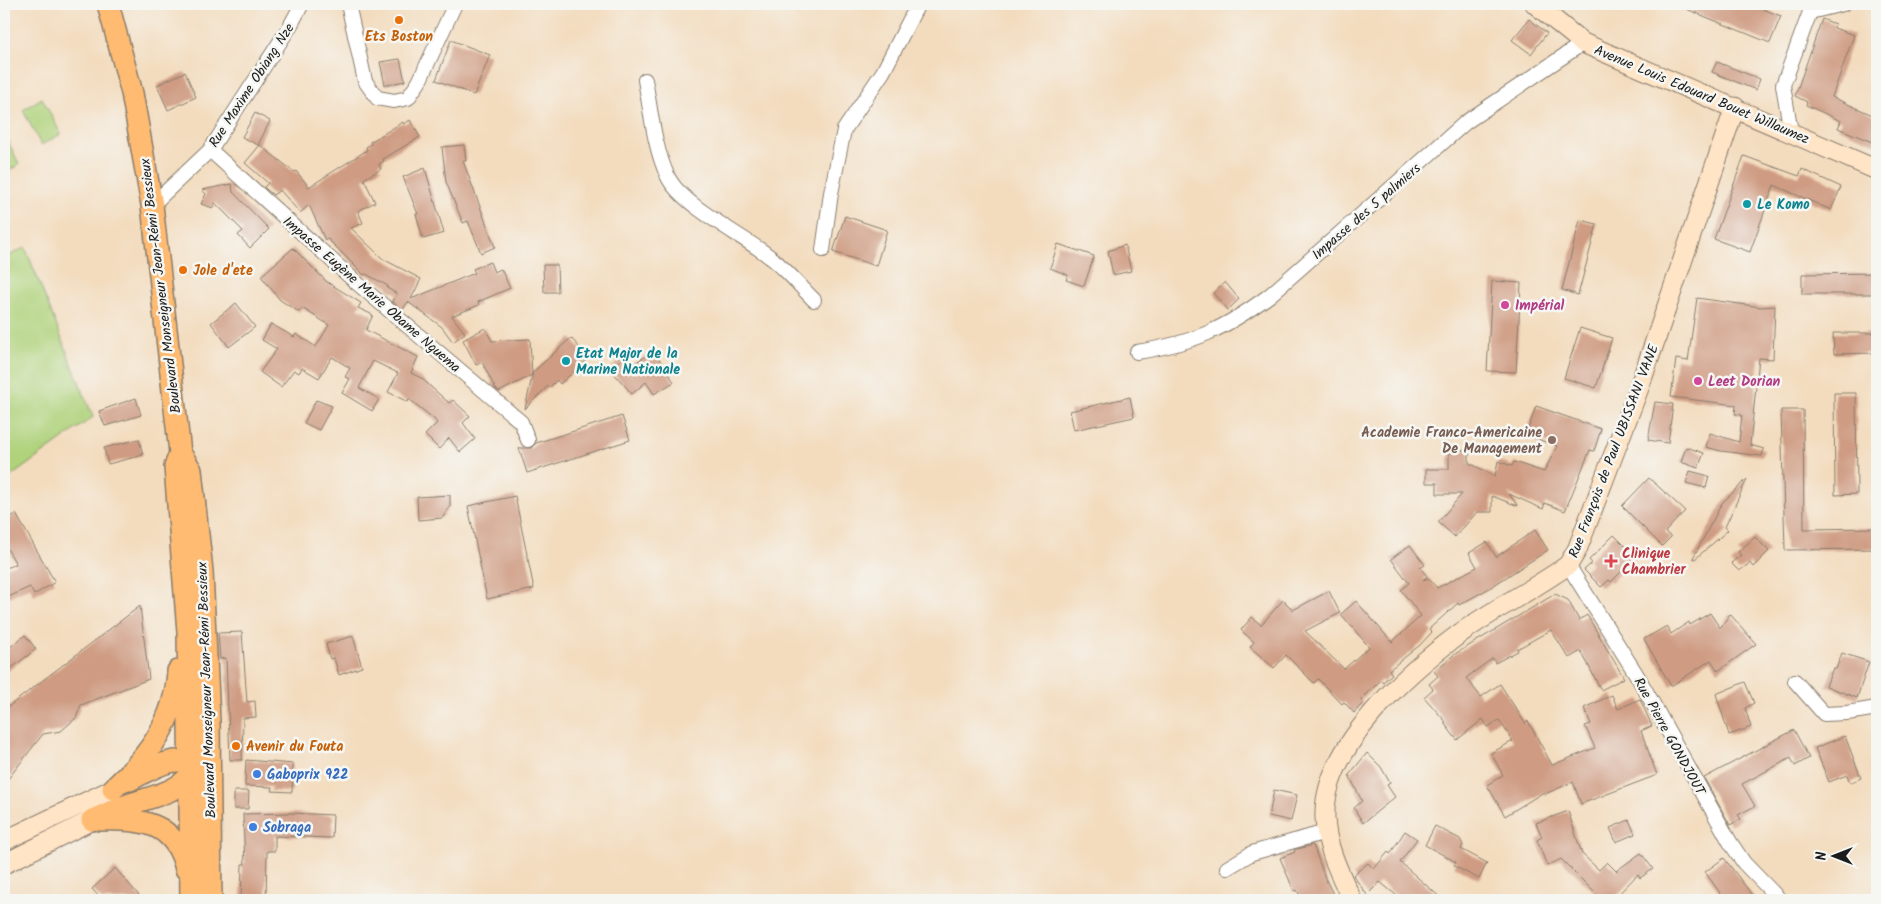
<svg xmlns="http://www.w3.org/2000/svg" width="1881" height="904" font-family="Kalam,sans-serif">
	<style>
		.green { fill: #afd27a; stroke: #66774b }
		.building { fill: #cf9c83 }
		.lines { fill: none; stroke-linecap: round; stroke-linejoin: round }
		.street-casing { stroke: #887c6d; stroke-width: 16 }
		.secondary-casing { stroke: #887c6d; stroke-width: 21 }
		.primary-casing { stroke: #887c6d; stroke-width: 24 }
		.street { stroke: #fff; stroke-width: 14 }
		.secondary { stroke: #ffe4c6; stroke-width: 19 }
		.primary { stroke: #ffbb71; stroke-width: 21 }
		.food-dot { fill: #e8710a; stroke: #f6f6f2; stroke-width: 2 }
		.culture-dot { fill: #0f9aa8; stroke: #f6f6f2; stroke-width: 2 }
		.hotel-dot { fill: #d1479c; stroke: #f6f6f2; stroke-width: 2 }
		.education-dot { fill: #8d6e63; stroke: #f6f6f2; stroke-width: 2 }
		.health-dot { fill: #e0444e; stroke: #f6f6f2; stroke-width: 2 }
		.shop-dot { fill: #3f7fe0; stroke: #f6f6f2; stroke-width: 2 }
		.labels { text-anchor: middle; stroke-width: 5; stroke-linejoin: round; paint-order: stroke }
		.food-label { font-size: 14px; font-weight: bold; fill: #c56008; stroke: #f6f6f2; text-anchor: start }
		.street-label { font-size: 14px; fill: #1c1c1c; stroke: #f6f6f2 }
		.culture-label { font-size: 14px; font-weight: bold; fill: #0d838f; stroke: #f6f6f2; text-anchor: start }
		.hotel-label { font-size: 14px; font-weight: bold; fill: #b23c85; stroke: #f6f6f2; text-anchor: start }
		.education-label { font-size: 14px; font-weight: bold; fill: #785e54; stroke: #f6f6f2; text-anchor: end }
		.health-label { font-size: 14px; font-weight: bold; fill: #be3a42; stroke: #f6f6f2; text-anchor: start }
		.shop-label { font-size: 14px; font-weight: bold; fill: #366cbe; stroke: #f6f6f2; text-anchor: start }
	</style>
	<rect width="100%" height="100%" fill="#f6f6f2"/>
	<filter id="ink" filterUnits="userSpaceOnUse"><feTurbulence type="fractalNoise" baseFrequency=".02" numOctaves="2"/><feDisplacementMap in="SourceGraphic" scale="10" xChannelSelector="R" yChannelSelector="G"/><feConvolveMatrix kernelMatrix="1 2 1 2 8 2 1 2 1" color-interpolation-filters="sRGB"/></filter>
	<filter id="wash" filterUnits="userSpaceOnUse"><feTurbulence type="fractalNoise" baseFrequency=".0096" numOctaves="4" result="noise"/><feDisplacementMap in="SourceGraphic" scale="20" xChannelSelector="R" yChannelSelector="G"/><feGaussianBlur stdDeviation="1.12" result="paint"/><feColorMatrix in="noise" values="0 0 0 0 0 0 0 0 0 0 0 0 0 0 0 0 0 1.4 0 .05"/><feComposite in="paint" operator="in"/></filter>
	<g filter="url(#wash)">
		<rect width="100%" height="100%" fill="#f3dcbe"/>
		<path class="green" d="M42 98 61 134 41 145 23 110Z
			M6 137 19 164 4 175V138Z
			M25 247 93 417 10 477 4 465V259Z"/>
		<g id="blocks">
			<path class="building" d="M1674 4H1750L1781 16 1770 43Z
				M1529 19 1547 33 1531 54 1512 40Z
				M1822 19 1835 24 1834 28 1854 35 1832 97 1877 117V144L1838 128 1841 121 1806 105 1807 102 1795 96Z
				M451 40 490 55 474 95 436 80Z
				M400 59 405 81 385 85 380 62Z
				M1717 62 1760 79 1756 90 1712 72Z
				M185 72 196 97 168 110 157 85Z
				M255 113 270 121 258 145 242 137Z
				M410 120 420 137 383 159 384 161 379 164 381 169 364 179 375 202 358 211 363 223 351 228 383 259 421 279 411 299 475 273 473 269 490 262 494 272 501 269 510 288 478 302 479 305 452 316 465 333 453 342 442 327 408 302 402 310 392 301 397 294 387 288 388 286 366 274 364 275 328 239 325 240 309 205 300 213 280 190 273 195 266 189 264 187 268 183 245 163 260 145 294 172 296 171 309 187 367 150 366 147 371 144 370 142 403 122 404 124Z
				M464 145 466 161H463L495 247 481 253 468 221 463 223 446 182 442 147Z
				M1744 156 1799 176 1802 169 1841 187 1831 210 1774 185 1750 252 1714 239Z
				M425 168 444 233 423 239 416 214H418L403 177Z
				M232 184 233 192 269 229 250 248 238 235 243 231 215 203 213 208 201 204 206 194 202 190Z
				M845 216 887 230 876 266 833 252Z
				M1580 220 1597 224 1578 295 1562 290Z
				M1058 244 1094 256 1084 286 1066 280 1068 275 1050 268Z
				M1125 245 1131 271 1113 275 1108 251Z
				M293 248 327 282 361 303 358 308 373 315 366 330 418 357 411 373 421 378 449 403 453 400 470 416 463 423 475 439 460 452 449 438 439 449 425 435 437 423 434 419 409 399 408 402 388 392 398 373 373 361 359 388 379 399 372 411 342 393 350 379 345 377 350 368 332 357 319 378 302 368 299 373 294 370 281 387 260 372 277 349 262 340 271 324 294 337 296 334 316 347 329 325 302 308 299 312 280 300 261 276Z
				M543 265H557L558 292H544Z
				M1877 273V294H1802V274Z
				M1492 281 1521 283 1516 372 1487 371Z
				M1225 282 1239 299 1228 310 1213 293Z
				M1697 298 1761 307 1775 306 1773 359 1759 358 1750 445 1764 449 1762 456 1721 451 1706 447 1710 433 1739 442 1742 415 1735 414 1736 405 1671 397 1676 359 1688 361Z
				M236 303 255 327 229 347 211 323Z
				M485 328 492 341 530 339 532 375 499 392 495 388 482 362 476 365 463 340Z
				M1580 328 1612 338 1596 388 1564 378Z
				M1833 333H1877V353L1834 354Z
				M571 338 589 358 560 384 557 380 549 388 548 386 525 409 533 372Z
				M654 351 674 382 654 394 646 382 632 394 610 369 622 358 630 366Z
				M1834 393H1856L1857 494 1835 495Z
				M1130 397 1134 417 1074 430 1070 411Z
				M136 398 141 415 105 426 99 411Z
				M316 400 332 406 319 430 304 423Z
				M1655 402 1673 404 1668 443 1648 440Z
				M1536 406 1601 429 1594 451 1590 450 1565 511 1545 503 1543 509 1509 494 1518 506 1492 496V512H1477L1455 537 1438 522 1462 494H1437V483H1426V469H1449V451L1469 450V463L1495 476 1498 461 1512 466 1514 462 1544 472 1557 446 1526 435Z
				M1781 410H1803L1804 529 1877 528V549L1785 550Z
				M622 416 630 440 527 473 519 448H531L536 443Z
				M139 439 143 455 108 464 104 448Z
				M1686 447 1704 453 1698 468 1681 462Z
				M1690 471 1709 476 1706 488 1686 483Z
				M1649 478 1685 511 1665 532 1671 537 1662 546 1622 506Z
				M1747 479 1725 527 1728 530 1695 559 1693 558 1722 503Z
				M450 495V507L442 518 418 520 417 497Z
				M515 496 534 589 487 599 468 506Z
				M16 514 55 582 34 595 30 587 4 599V569L16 564 4 543V521Z
				M1535 530 1548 550 1488 589 1459 605 1458 603 1429 629 1432 632 1420 645 1389 670 1392 674 1383 682 1381 680 1361 700 1363 703 1354 713 1344 702 1342 704 1318 679 1314 683 1286 655 1274 668 1250 647 1254 642 1241 630 1252 617 1261 625 1283 600 1293 610 1329 591 1340 613 1305 631 1344 669 1369 647 1341 614 1356 601 1392 642 1421 616 1401 590 1409 583 1391 559 1410 545 1425 565 1420 568 1427 576 1423 580 1428 578 1437 588 1477 567 1469 553 1487 542 1496 557Z
				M1614 535 1636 557 1611 582 1609 580 1601 587 1584 570 1592 563 1589 560Z
				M1755 537 1769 551 1753 567 1750 563 1739 571 1731 563 1741 555 1738 552Z
				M1555 594 1568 600 1579 620 1587 615 1624 678 1601 690 1581 651 1569 658 1551 630 1517 649 1518 651 1495 663 1493 658 1466 678 1481 697 1500 684 1525 723 1528 721 1552 765 1595 748 1585 726 1591 724 1584 708 1612 695 1618 709 1640 699 1652 726 1641 731 1657 775 1581 804 1573 782 1545 794 1544 792 1505 816 1487 785 1503 775 1491 753 1513 741 1499 720 1488 727 1483 719 1457 740 1444 723 1446 722 1424 697 1433 689 1429 684 1438 676 1434 671 1455 654Z
				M140 606 149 679 81 705 76 718 61 731 43 734 4 784V710Z
				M1710 613 1720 628 1730 614 1756 644 1718 671 1711 660 1671 686 1644 639 1667 626 1671 634 1689 622 1690 625Z
				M242 632 247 702 255 701 256 717 243 718 242 760H230L226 658 220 659 218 633Z
				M25 635 36 649 4 674V652Z
				M353 636 362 667 339 675 334 658 330 659 326 644Z
				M1842 653 1869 662 1857 698 1826 686 1833 668 1836 669Z
				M1745 682 1754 703 1745 708 1751 727 1729 735 1716 694Z
				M1794 730 1809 758 1795 766 1791 758 1742 784 1755 806 1738 815 1741 819 1730 825 1704 778Z
				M1845 736 1861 778 1850 783 1847 775 1829 782 1815 748Z
				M1367 753 1381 767 1390 783 1387 785 1395 797 1363 823 1354 808 1362 801 1349 775Z
				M246 760 293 764 292 792 271 791 272 787 245 786Z
				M1274 790 1297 795 1291 821 1269 816Z
				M234 791H249L248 809H234Z
				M1568 811 1582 854 1599 870 1607 862 1616 871 1641 853 1653 869 1640 878 1638 874 1613 900H1602L1561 859 1547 866 1537 840 1542 837 1536 823Z
				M291 813 333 815 332 838 275 836V851H267L266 900 241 899 242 864H245L243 814Z
				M1629 820 1635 834 1616 842 1610 828Z
				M1435 826 1460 839 1463 845 1461 849 1487 863 1479 879 1454 866 1456 862 1425 845Z
				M1405 831 1417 839 1400 862 1443 900H1402L1380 882 1367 895 1353 875 1368 863 1374 869 1388 852 1390 854Z
				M1313 845 1325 878 1336 900H1302L1297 890 1294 891 1280 858 1295 852 1294 850Z
				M1724 858 1743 883 1756 900H1725L1705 872Z
				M115 868 143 900H102L92 889Z"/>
		</g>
	</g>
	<g filter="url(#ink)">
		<use href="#blocks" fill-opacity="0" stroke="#887c6d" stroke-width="1"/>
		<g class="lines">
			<defs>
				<path id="street" d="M348 4 365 81 377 98 394 101 408 98 419 82 455 4
					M645 80C651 111 654 148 668 177 682 206 744 236 770 257 786 269 800 286 814 300
					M1791 132 1783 85 1810 12 1843 4
					M210 150 358 284 521 422 528 440
					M152 205 210 150 289 28 302 4
					M823 250 831 193 844 130 883 72 918 4
					M1137 352C1194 343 1223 330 1270 295L1466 122 1583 43
					M1568 565 1638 677 1730 842 1744 863 1780 900
					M1795 681 1824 714 1847 713 1877 708
					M1227 868 1252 853 1326 832"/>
				<path id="secondary" d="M1535 4 1583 43 1877 170
					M4 841 113 789
					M4 864 92 820
					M1352 900C1340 874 1326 847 1325 818 1322 747 1410 670 1462 632 1496 608 1534 589 1568 565L1577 550 1639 388 1735 107"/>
				<path id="primary" d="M108 4 132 93 152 205 180 453 175 467 188 632 191 900
					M180 453 191 470 202 571 209 721 211 900
					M130 780C149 770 185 746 201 774
					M113 789C149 756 175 721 178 671
					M92 820C103 816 114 810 125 806 151 796 181 794 196 767
					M100 820C142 819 175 821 186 869"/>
			</defs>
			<use href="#street" class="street-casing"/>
			<use href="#secondary" class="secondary-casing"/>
			<use href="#primary" class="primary-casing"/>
			<use href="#street" class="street"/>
			<use href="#secondary" class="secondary"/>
			<use href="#primary" class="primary"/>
		</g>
	</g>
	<g class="food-dot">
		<circle cx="399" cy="20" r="5"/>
		<circle cx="183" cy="270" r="5"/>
		<circle cx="236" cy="746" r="5"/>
	</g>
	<g class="culture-dot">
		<circle cx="1747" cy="204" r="5"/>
		<circle cx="566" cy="361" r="5"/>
	</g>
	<g class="hotel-dot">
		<circle cx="1505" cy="305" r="5"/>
		<circle cx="1698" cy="381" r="5"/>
	</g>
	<circle class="education-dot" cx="1552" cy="440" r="5"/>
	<path class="health-dot" d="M1608.5 553.5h5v5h5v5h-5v5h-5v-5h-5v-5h5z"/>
	<g class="shop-dot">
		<circle cx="257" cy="774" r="5"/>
		<circle cx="253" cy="827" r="5"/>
	</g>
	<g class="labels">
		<g class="food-label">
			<text x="399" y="41" text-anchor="middle">Ets Boston</text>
			<text x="193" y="275">Jole d'ete</text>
			<text x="246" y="751">Avenir du Fouta</text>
		</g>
		<g class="street-label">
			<text transform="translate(251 85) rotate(-57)" y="5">Rue Maxime Obiang Nze</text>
			<text transform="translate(1702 94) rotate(23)" y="5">Avenue Louis Edouard Bouet Willaumez</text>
			<text transform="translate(1366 211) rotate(-41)" y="5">Impasse des 5 palmiers</text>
			<text transform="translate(160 286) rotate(-97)" y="5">Boulevard Monseigneur Jean-Rémi Bessieux</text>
			<text transform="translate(372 294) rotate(41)" y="5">Impasse Eugène Marie Obame Nguema</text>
			<text transform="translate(1613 451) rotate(-69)" y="5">Rue François de Paul UBISSANI VANE</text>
			<text transform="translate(206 690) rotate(-92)" y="5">Boulevard Monseigneur Jean-Rémi Bessieux</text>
			<text transform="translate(1670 736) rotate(61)" y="5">Rue Pierre GONDJOUT</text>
		</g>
		<g class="culture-label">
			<text x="1757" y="209">Le Komo</text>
			<text x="576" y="358">Etat Major de la<tspan x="576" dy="16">Marine Nationale</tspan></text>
		</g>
		<g class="hotel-label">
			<text x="1515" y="310">Impérial</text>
			<text x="1708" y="386">Leet Dorian</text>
		</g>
		<g class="education-label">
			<text x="1542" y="437">Academie Franco-Americaine<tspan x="1542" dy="16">De Management</tspan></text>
		</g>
		<g class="health-label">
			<text x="1622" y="558">Clinique<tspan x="1622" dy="16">Chambrier</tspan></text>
		</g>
		<g class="shop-label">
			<text x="267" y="779">Gaboprix 922</text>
			<text x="263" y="832">Sobraga</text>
		</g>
	</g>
	<rect width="1881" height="904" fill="none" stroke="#f6f6f2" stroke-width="20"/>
	<g transform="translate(1834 856) rotate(270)" stroke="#f6f6f2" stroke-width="4" paint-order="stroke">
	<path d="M0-4L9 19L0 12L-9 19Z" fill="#1c1c1c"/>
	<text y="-8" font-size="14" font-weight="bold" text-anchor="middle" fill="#1c1c1c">N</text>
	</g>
</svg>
